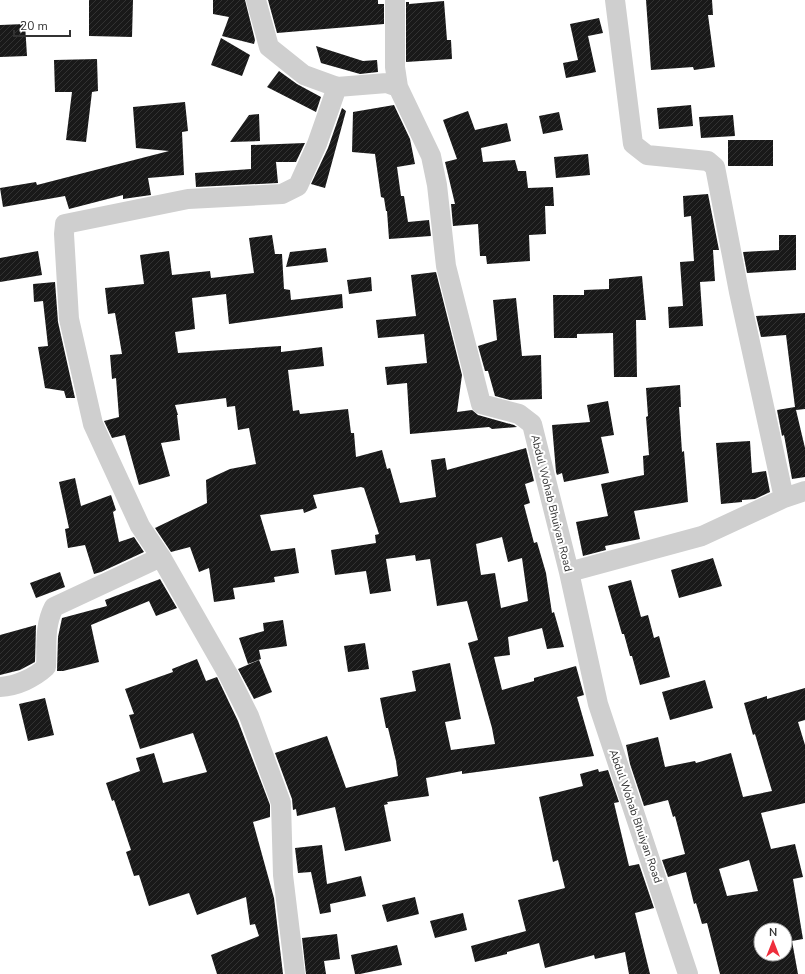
<svg xmlns="http://www.w3.org/2000/svg" width="805" height="974" font-family="'Nunito Sans',sans-serif">
	<style>
		.building { fill: url(#building-hatch); fill-rule: evenodd }
		.lines { fill: none; stroke-linecap: round; stroke-linejoin: round }
		.street { stroke: #cfcfcf; stroke-width: 20 }
		.labels { text-anchor: middle; stroke-width: 4; stroke-linejoin: round; paint-order: stroke }
		.street-label { font-size: 11px; fill: #323232; stroke: #fff }
	</style>
	<defs>
		<pattern id="building-hatch" width="6" height="6" patternUnits="userSpaceOnUse"><rect width="6" height="6" fill="#191919"/><path d="M-1 1l2-2M0 6l6-6M5 7l2-2" fill="none" stroke="#323232"/></pattern>
	</defs>
	<rect width="100%" height="100%" fill="#fff"/>
	<path class="building" d="M89 0H133L132 37 89 36Z
		M213 0H245L255 40 254 44 222 36 229 17 213 14Z
		M268 0H378V4H384V24L277 33Z
		M646 0H712L713 15H708L715 67 694 70 693 67 651 70Z
		M444 1 447 40H451L452 59 406 62V2H409V4Z
		M599 18 603 33 588 36 596 72 566 78 563 63 578 60 570 24Z
		M25 24 27 56 0 57V25Z
		M221 38 250 55 242 76 211 65Z
		M316 46 363 61 377 60 378 72 360 74 321 63Z
		M97 59 98 91 92 92 86 142 66 140 72 92H55L54 60Z
		M279 71 297 84 321 97 316 112 267 87Z
		M185 102 188 131 182 132 184 175 148 178 151 195 123 199V195L69 209 65 196 3 207 0 188 36 182 37 185 169 151 136 148 133 107Z
		M394 105 410 139 415 164 397 167 401 196H404L408 222 429 220 431 236 389 239 387 211H386L384 198 381 197 375 154 352 152 353 112Z
		M691 105 693 126 659 129 657 108Z
		M342 108 346 111 325 188 311 184 328 148Z
		M468 111 475 130 507 123 511 141 481 148 483 162 515 160 518 171H526L528 188 553 187 554 206H545L546 234 529 235 530 261 487 264 486 256H480L478 224 453 226 451 204H455L445 162 457 159 443 120Z
		M559 112 563 130 543 134 539 116Z
		M259 114 260 141 230 142 249 115Z
		M733 115 735 136 701 138 699 117Z
		M728 140H773V166H728Z
		M305 143 296 162H276L278 183 196 187 195 173 251 169V145Z
		M588 154 590 175 556 178 554 157Z
		M708 194 719 250H713L715 281 700 282 703 326 669 328 668 307 683 306 680 262 694 261 691 216 684 217 683 196Z
		M272 235 275 254H282L284 289 290 290 291 300 342 294 343 308 229 324 226 294 192 298 195 329 175 332 178 353 281 346V352L322 347 324 366 288 370 293 411 299 410 300 414 348 409 351 433H354L356 457 382 450 387 469 390 468 400 503 436 497 431 460 445 458 447 470 526 448 534 481 525 484 530 503 524 505 534 543 537 542 546 573 552 613 554 612 564 647 547 649 542 628 508 637 510 655 494 657 502 690 534 681V678L576 666 584 695 577 697 594 756 462 774V771L426 778 429 796 387 802 388 804 384 805 391 841 345 851 335 807 297 816 296 809 293 810 292 799 275 753 327 736 346 788 398 776 396 761 388 728H386L380 698 416 691 412 671 450 663 461 719 445 722 451 750 495 744 492 728 468 643 478 640 467 601 437 606 430 559 416 561 415 555 386 559 391 591 370 594 366 571 335 575 331 550 376 543 375 535 379 534 364 488 361 487 313 495 317 508 304 513 303 509 260 515 271 551 295 548 299 573 274 577 275 582 233 588 235 599 214 602 209 568 199 572 190 547 171 552 155 528 207 503 206 480 230 469 256 464 249 428 238 430 235 406 227 407 226 398 175 405 178 415H177L180 440 161 443 170 476 139 485 125 435 112 438 104 421 119 417 116 378 112 379 110 355 122 354 115 313 108 314 105 288 144 284 140 255 169 251 172 275 210 271 211 278 254 273 249 238ZM502 537 508 562 522 558 528 601 501 608 495 573 481 575 476 544Z
		M779 235H796V270L747 273 743 252 779 250Z
		M326 248 328 262 286 267 290 252Z
		M38 251 42 275 0 282V258Z
		M436 272 462 375 457 412 472 410 478 415 514 425 517 427 492 429 489 427 410 434 407 383 387 385 385 367 427 363 424 334 378 338 376 320 416 316 411 275Z
		M642 276 646 320H636L637 377H614L613 333 577 334V338H554L553 295H584V290L609 289V279Z
		M371 277 372 291 349 294 347 280Z
		M55 282 58 322 75 398H66L64 391 45 388 38 347 48 346 43 301 34 302 33 284Z
		M516 298 522 356 541 355 542 399 510 400 495 396 488 371H485L478 346 497 340 493 300Z
		M805 313V409L796 410 805 448V477L792 479 784 435 782 436 777 410 795 407 786 335 761 337 756 316Z
		M680 385 681 407H679L682 452 684 451 688 502 634 511 640 539 605 546 606 550 583 556 576 522 608 516 601 484 644 475 643 456 649 455 646 417 648 416 646 388Z
		M608 401 614 435 601 437 609 473 564 482 562 473 557 475 556 472 552 425 590 422 587 405Z
		M750 441 752 473 766 471 770 492 755 499 742 500V502L721 504 716 443Z
		M75 478 81 506 111 495 116 510 113 512 119 542 134 537 144 552 101 572 94 574 85 545 68 548 65 529 69 528 59 482Z
		M713 558 722 586 679 598 671 570Z
		M60 572 65 587 36 598 30 583Z
		M160 579 177 608 156 616 149 601 91 625 99 662 63 671H57L58 637 62 618 107 606 105 600Z
		M631 580 641 617 648 615 654 638 659 636 670 677 640 685 632 656H630L624 634H622L608 586Z
		M283 620 287 646 259 650 261 659 248 664 239 638 264 631 263 623Z
		M36 625 35 662 20 670 0 675V635Z
		M365 643 369 669 348 672 344 646Z
		M197 659 206 681 217 677 238 721 270 805V817L253 822 274 898 283 974H217L211 955 259 936 255 924 250 925 246 897 197 915 189 893 149 906 139 875 134 876 126 852 131 850 114 800 112 801 106 783 140 771 136 758 154 753 163 783 207 772 193 733 140 749 129 715 134 714 125 689 173 672 172 669Z
		M259 660 272 692 254 699 238 669Z
		M705 680 713 708 670 720 662 692Z
		M805 688V720L798 722 805 745V803L761 813 771 849 795 844 803 877 793 879 803 939 792 941 798 974H720L707 923 702 924 696 903 694 904 686 872 668 877 662 860 685 854 675 816 673 817 668 800 644 806 630 764 626 745 658 737 665 767 695 761 696 763 731 753 743 797 772 791 755 734 753 735 744 703 767 696V699ZM749 860 758 891 727 896 719 869ZM761 930H785V954H761Z
		M45 698 54 735 28 741 19 704Z
		M598 769 599 772 608 770 619 802 614 803 629 866 639 864 654 908 635 913 650 974H629L625 952 595 959 594 955 545 968 539 943 507 952V954L475 962 471 946 526 931 518 900 565 888 558 860 553 862 539 797 583 786 580 774Z
		M322 845 327 884 361 876 366 896 330 904 331 912 320 914 311 872 298 873 295 848Z
		M415 897 419 914 387 922 382 905Z
		M463 913 467 930 435 938 430 921Z
		M337 934 340 959 324 961 326 974H306L302 938Z
		M397 945 402 965 360 974H355L351 955Z"/>
	<g class="lines">
		<path class="street" d="M256 0 269 47 304 75 337 87 387 83 398 87 431 156 437 185 446 266 481 404 519 414 532 424 569 572 598 704 688 974
			M395 0V67L398 87
			M615 0 633 144 647 155 708 161 715 167 739 292 784 498
			M569 572 702 536 784 498 805 491
			M0 687C17 686 34 678 46 667 47 646 44 626 54 607L161 557
			M295 974 283 875 281 803 249 716 229 676 161 557 140 526 93 424 69 319 64 234 65 224 188 199 282 194 298 186 317 144 337 87"/>
	</g>
	<g class="labels">
		<g class="street-label">
			<text transform="translate(552 503) rotate(76)" y="4">Abdul Wohab Bhuiyan Road</text>
			<text transform="translate(636 816) rotate(71)" y="4">Abdul Wohab Bhuiyan Road</text>
		</g>
	</g>
	<g transform="translate(773 942)"><circle r="19" fill="#ffffff" stroke="#adadad"/>
	<path d="M0-3L7 15L0 10L-7 15Z" fill="#ee2e3c"/>
	<text y="-6" font-size="11" font-weight="bold" text-anchor="middle" fill="#323232">N</text>
	</g>
	<path d="M14 30v6h56v-6" fill="none" stroke="#323232" stroke-width="2"/>
	<text x="20" y="30" font-size="12" fill="#323232" stroke="#ffffff" stroke-width="3" paint-order="stroke">20 m</text>
</svg>
